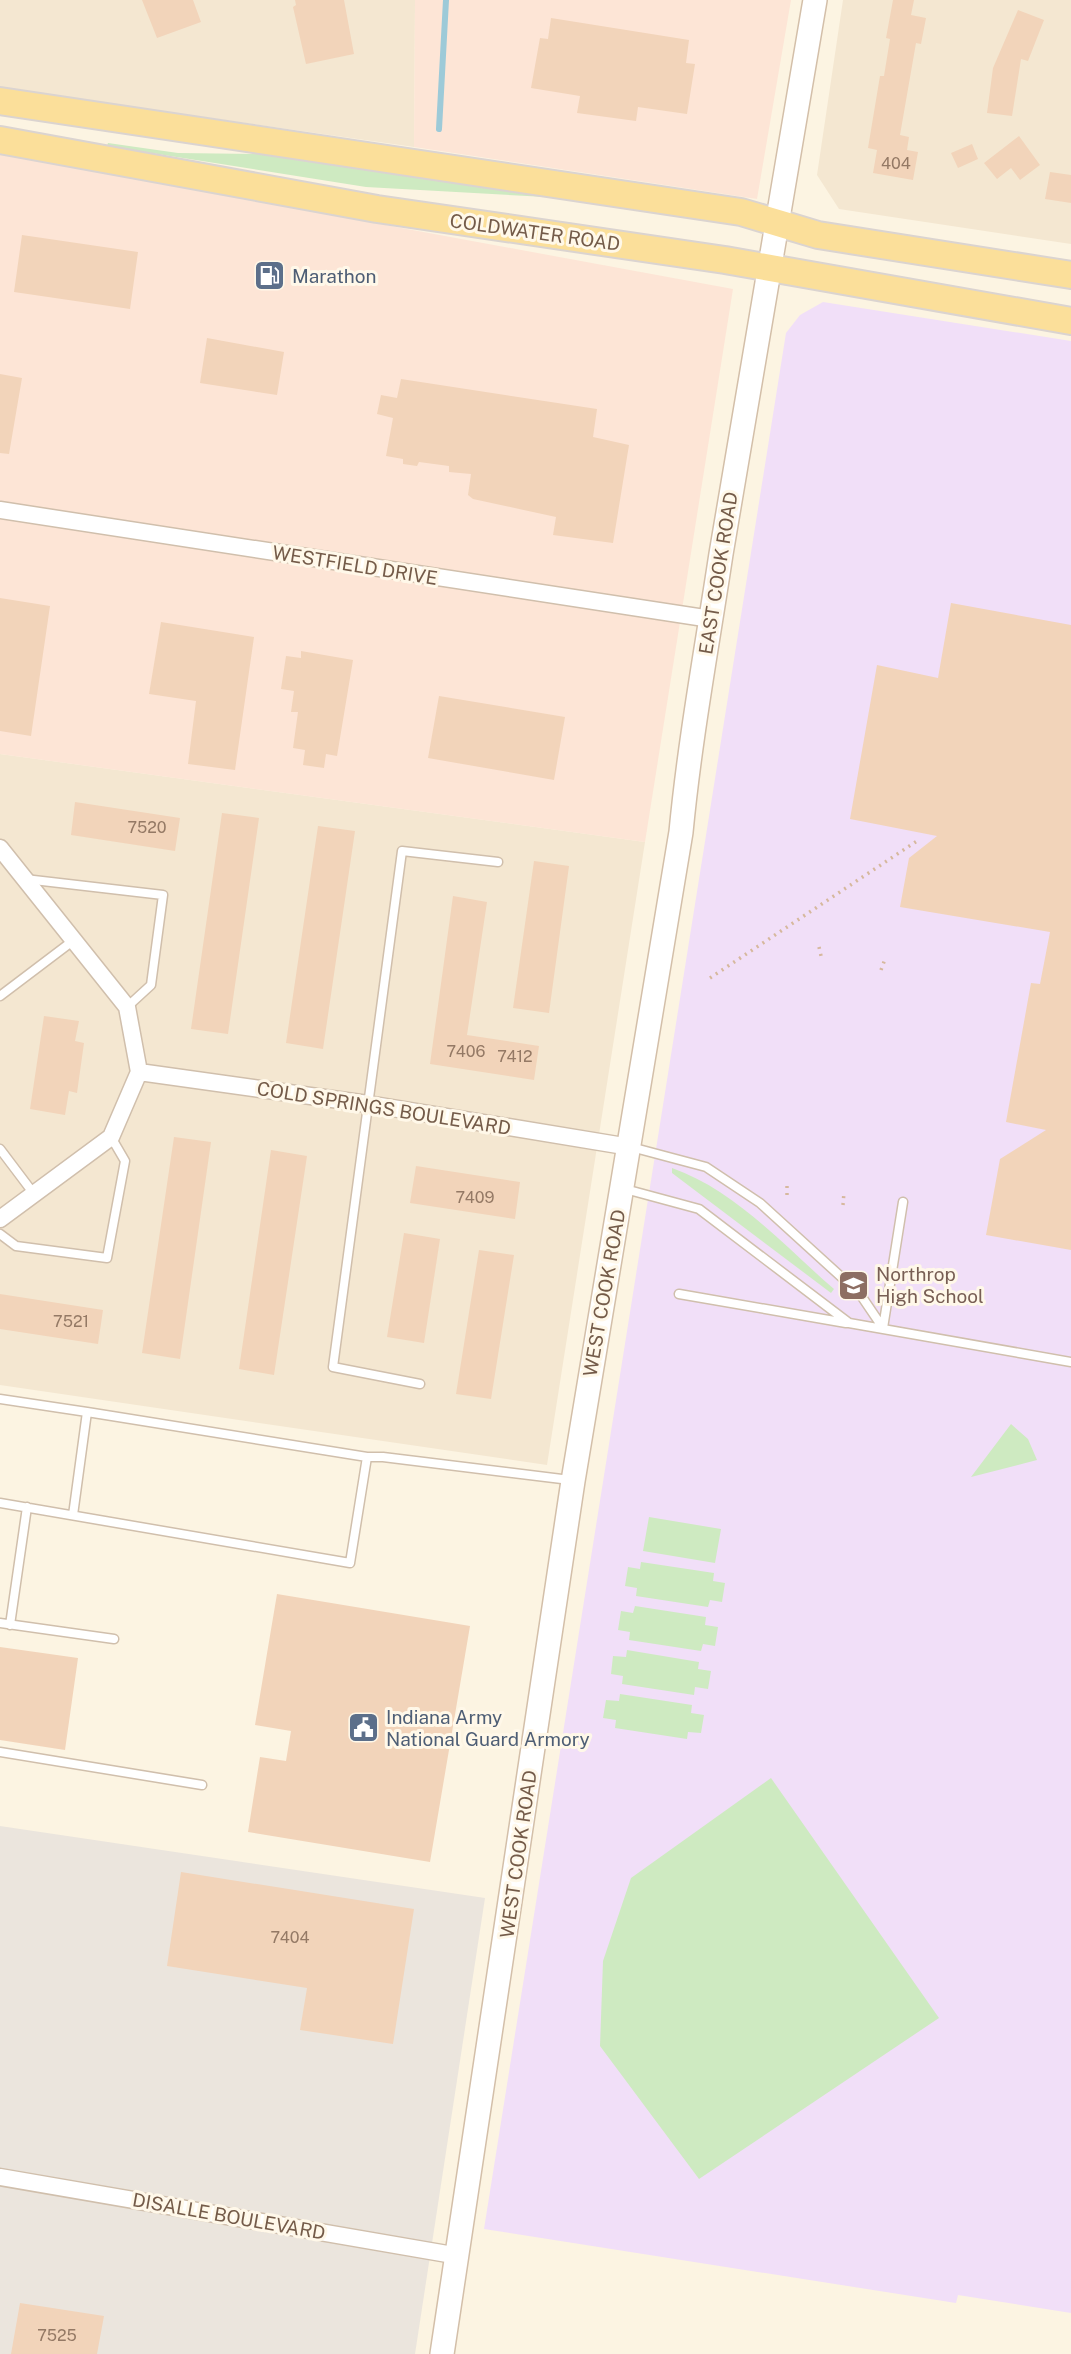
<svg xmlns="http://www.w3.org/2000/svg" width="1071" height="2354" font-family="'Public Sans',sans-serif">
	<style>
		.residential { fill: #f4e7d1 }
		.commercial { fill: #fde5d6 }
		.industrial { fill: #ebe5dd }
		.education { fill: #f1dff8 }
		.green { fill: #ceeac1 }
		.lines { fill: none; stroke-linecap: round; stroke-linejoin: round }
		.stream { stroke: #9dcad8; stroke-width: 6 }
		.building { fill: #f2d4ba }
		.lane-casing { stroke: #d0bfac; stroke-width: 11 }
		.street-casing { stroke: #d0bfac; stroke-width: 19 }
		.secondary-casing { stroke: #d3bfa9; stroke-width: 26 }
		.primary-casing { stroke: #dbd4d0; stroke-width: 30 }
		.path { stroke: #d6b89d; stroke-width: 3.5; stroke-dasharray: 2 5; stroke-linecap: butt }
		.lane { stroke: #fff; stroke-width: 8 }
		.street { stroke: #fff; stroke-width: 16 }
		.secondary { stroke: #fff; stroke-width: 23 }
		.primary { stroke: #fbdf9a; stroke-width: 26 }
		.labels { text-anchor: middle; stroke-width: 6; stroke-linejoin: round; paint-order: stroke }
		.number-label { font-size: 16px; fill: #947965 }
		.street-label { font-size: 19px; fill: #745b49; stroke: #fff8e9 }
		.service-label { font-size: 19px; fill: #4e5e75; stroke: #fff8e9; text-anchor: start }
		.education-label { font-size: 19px; fill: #785e54; stroke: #fff8e9; text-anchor: start }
	</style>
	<rect width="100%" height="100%" fill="#fcf4e2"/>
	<path class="residential" d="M0 0H415L414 147 0 88Z
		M843 0H1071V244L839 209 817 175Z
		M0 754 645 842 547 1465 0 1385Z"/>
	<path class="commercial" d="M415 0H791L757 199 414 147Z
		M0 154 733 289 645 842 0 754Z"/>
	<path class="industrial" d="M0 1826 485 1898 415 2354H0Z"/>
	<path class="education" d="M823 302 1071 341V2313L958 2295 956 2303 484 2229 786 333 800 315Z"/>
	<path class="green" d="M108 143 178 153 261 154 546 197 366 187 107 146Z
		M672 1168C735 1190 784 1246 834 1289L831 1293 672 1173Z
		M1011 1424 1028 1439 1037 1460 971 1477Z
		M649 1517 721 1529 715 1563 643 1551Z
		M641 1562 714 1573 713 1581 725 1583 722 1602 710 1600 708 1607 636 1596 637 1588 625 1586 628 1567 640 1569Z
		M635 1606 706 1617 705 1625 718 1627 715 1646 703 1644 701 1651 629 1640 630 1632 618 1630 621 1611 633 1613Z
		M627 1650 699 1662 698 1669 711 1671 708 1689 695 1687 694 1695 622 1684 623 1676 611 1674 613 1656 626 1657Z
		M620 1694 692 1705 691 1713 704 1715 701 1733 688 1732 687 1739 615 1728 616 1720 603 1718 606 1700 619 1701Z
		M771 1778 939 2018 699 2179 600 2046 603 1961 631 1878Z"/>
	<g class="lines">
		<path class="stream" d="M439 129 446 0"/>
	</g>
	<path class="building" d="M142 0H193L201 22 157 38Z
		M295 0H344L354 54 306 64 293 7 296 5Z
		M893 0H914L911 15 926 18 921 44 916 43 900 135 909 137 907 150 918 152 913 180 873 173 877 150 868 148 880 76H884L890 39 886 38Z
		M1018 10 1044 20 1028 61 1021 59 1012 116 987 113 993 68Z
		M551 18 689 40 686 63 695 64 687 114 638 107 636 121 577 113 580 96 531 88 540 38 548 39Z
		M1019 136 1040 165 1020 180 1011 168 997 179 984 163Z
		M972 144 978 159 958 168 951 153Z
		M1050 172 1071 175V203L1045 199Z
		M22 235 138 252 130 309 14 292Z
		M207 338 284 352 277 395 200 383Z
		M0 374 22 378 9 454 0 453Z
		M401 379 597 409 593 437 629 445 613 543 553 535 556 517 473 499 468 495 471 474 449 472V466L419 462 417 466 403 464V459L386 456 393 418 377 414 381 395 397 398Z
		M0 598 50 606 31 736 0 731Z
		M951 603 1071 625V1250L986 1235 1000 1159 1046 1130 1006 1122 1031 983 1040 984 1050 932 900 907 909 858 937 836 850 819 877 665 938 678Z
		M161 622 254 637 235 770 188 764 196 701 149 694Z
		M301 651 353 660 337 756 326 754 324 768 303 765 305 750 293 748 298 712H291L294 691 281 689 286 656 301 658Z
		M439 696 565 717 554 780 428 758Z
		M75 802 180 818 175 851 71 835Z
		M222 813 259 818 228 1034 191 1029Z
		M318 826 355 831 323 1049 286 1043Z
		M534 861 569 866 549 1013 513 1008Z
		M453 896 487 902 467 1035 539 1046 534 1080 430 1064Z
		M44 1016 79 1021 75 1041 84 1043 77 1093 69 1091 65 1115 30 1109Z
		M174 1137 211 1142 180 1359 142 1353Z
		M271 1150 307 1156 274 1375 239 1369Z
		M416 1166 520 1182 515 1219 410 1203Z
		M404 1233 440 1239 424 1343 387 1337Z
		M479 1250 514 1255 491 1399 456 1394Z
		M0 1294 103 1310 98 1344 0 1329Z
		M277 1594 470 1626 430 1862 248 1832 260 1757 286 1761 291 1731 255 1725Z
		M0 1647 78 1658 65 1750 0 1740Z
		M181 1872 414 1909 393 2044 300 2030 307 1988 167 1966Z
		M20 2303 104 2316 97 2354H11Z"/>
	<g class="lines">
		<defs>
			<path id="lane" d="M25 879 163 895 151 985 127 1007
				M0 996 74 940
				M631 1147 706 1167 760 1203 860 1294 883 1328
				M0 1149 34 1194
				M625 1189 699 1209 849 1323 1071 1362
				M0 1234 16 1246 107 1258 125 1161 111 1137
				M679 1294 846 1323
				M883 1328 903 1202
				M420 1384 333 1367 402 851 498 862
				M0 1399 87 1412
				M0 1503 350 1563 367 1457
				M73 1515 87 1412 367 1457H383L570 1480
				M0 1623 114 1639
				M10 1625 27 1507
				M0 1752 202 1785"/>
			<path id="street" d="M0 510 711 619
				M0 848 127 1007 139 1072 111 1137 0 1219
				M139 1072 368 1104 630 1147
				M0 2177 459 2256"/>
			<path id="secondary" d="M442 2354 573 1481 681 832C690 738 707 647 721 554 751 369 785 185 815 0"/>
			<path id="primary" d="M0 101 741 212 818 235 1071 275
				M0 140 377 209 725 260 1071 321"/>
		</defs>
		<use href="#lane" class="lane-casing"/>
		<use href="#street" class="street-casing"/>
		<use href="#secondary" class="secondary-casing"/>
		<use href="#primary" class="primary-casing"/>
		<path class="path" d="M819 947 822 960
			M881 970 885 959
			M710 978 920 839
			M787 1195V1185
			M843 1205 844 1192"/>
		<use href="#lane" class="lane"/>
		<use href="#street" class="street"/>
		<use href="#secondary" class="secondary"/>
		<use href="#primary" class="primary"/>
	</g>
	<defs>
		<symbol id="fuel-square" viewBox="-11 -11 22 22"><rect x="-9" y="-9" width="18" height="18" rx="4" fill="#5c6f8a" stroke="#fff8e9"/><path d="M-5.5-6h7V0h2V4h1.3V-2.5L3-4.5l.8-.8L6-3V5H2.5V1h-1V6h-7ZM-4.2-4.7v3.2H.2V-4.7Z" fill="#fff"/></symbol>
		<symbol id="school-square" viewBox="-11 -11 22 22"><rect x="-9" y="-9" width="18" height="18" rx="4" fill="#8d6e63" stroke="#fff8e9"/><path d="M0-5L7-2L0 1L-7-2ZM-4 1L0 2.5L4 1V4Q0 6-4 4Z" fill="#fff"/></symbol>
		<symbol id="civic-square" viewBox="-11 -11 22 22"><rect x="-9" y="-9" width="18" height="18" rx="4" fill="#5c6f8a" stroke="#fff8e9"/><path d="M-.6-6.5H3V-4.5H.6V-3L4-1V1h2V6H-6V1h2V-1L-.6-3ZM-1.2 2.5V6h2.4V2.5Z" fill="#fff"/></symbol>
	</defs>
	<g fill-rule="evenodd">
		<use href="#fuel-square" x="252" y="258" width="35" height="35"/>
		<use href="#school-square" x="836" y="1268" width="35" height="35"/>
		<use href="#civic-square" x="346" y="1710" width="35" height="35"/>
	</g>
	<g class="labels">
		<g class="number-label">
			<text x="896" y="169">404</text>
			<text x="147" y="833">7520</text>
			<text x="466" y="1057">7406</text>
			<text x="515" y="1062">7412</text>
			<text x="475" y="1203">7409</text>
			<text x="71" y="1327">7521</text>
			<text x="290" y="1943">7404</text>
			<text x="57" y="2341">7525</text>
		</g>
		<g class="street-label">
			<text transform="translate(535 232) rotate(8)" y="7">COLDWATER ROAD</text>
			<text transform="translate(355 565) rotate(9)" y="7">WESTFIELD DRIVE</text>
			<text transform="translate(718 573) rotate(-81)" y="7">EAST COOK ROAD</text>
			<text transform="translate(384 1108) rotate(9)" y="7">COLD SPRINGS BOULEVARD</text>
			<text transform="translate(604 1293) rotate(-80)" y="7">WEST COOK ROAD</text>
			<text transform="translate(518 1854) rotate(-82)" y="7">WEST COOK ROAD</text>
			<text transform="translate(229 2216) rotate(10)" y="7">DISALLE BOULEVARD</text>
		</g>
		<g class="service-label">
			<text x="292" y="283">Marathon</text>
			<text x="386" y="1724">Indiana Army<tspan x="386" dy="22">National Guard Armory</tspan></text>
		</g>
		<g class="education-label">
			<text x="876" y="1281">Northrop<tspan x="876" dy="22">High School</tspan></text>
		</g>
	</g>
</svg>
